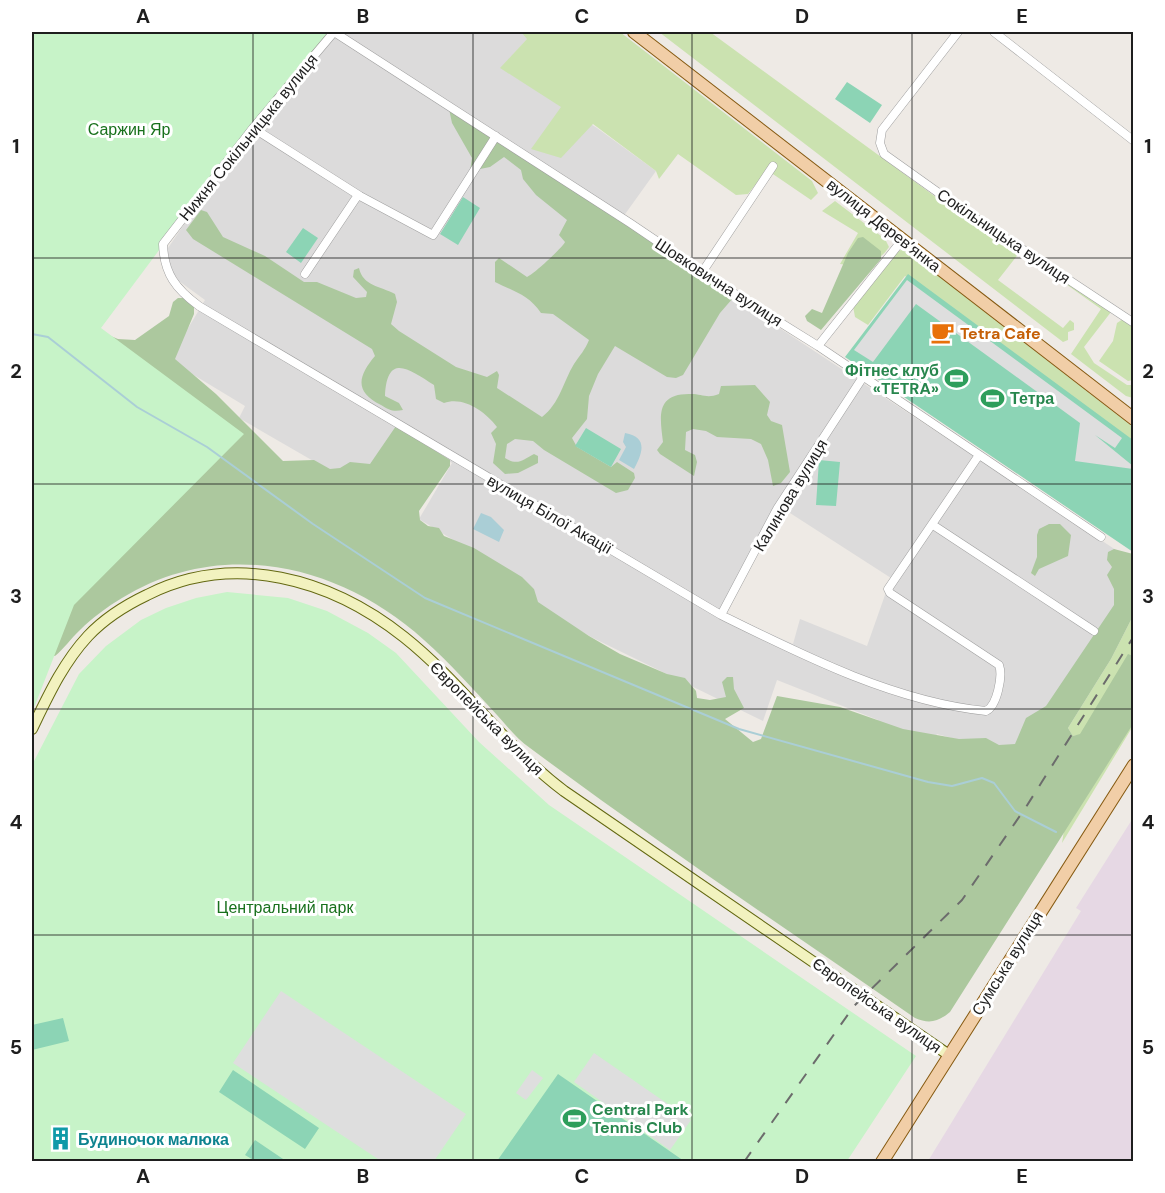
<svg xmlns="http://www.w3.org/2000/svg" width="1165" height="1193" font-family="'DM Sans',sans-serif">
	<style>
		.residential { fill: #dcdbdb; fill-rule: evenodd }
		.industrial { fill: #e6d8e4 }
		.grass { fill: #cbe2b0 }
		.forest { fill: #acc89e }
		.park { fill: #c7f3c8 }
		.pitch { fill: #8cd4b5 }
		.parking { fill: #dedede }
		.water { fill: #aaced6 }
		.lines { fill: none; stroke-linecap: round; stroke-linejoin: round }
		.stream { stroke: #aaced6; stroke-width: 2 }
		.minor-casing { stroke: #9f9f9f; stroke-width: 9 }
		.secondary-casing { stroke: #636811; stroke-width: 12 }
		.primary-casing { stroke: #865a11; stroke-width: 14 }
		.minor { stroke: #fff; stroke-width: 8 }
		.secondary { stroke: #f2f2bf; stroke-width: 10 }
		.primary { stroke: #f1cea7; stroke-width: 12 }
		.rail { stroke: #6c6c6c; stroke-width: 2; stroke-dasharray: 12 12; stroke-linecap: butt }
		.grid { fill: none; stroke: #1e1e1e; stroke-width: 1.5; stroke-opacity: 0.55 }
		.labels { text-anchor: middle; stroke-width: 6; stroke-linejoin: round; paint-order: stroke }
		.park-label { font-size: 16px; fill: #18701c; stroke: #fff }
		.street-label { font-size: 16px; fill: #1e1e1e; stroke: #fff }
		.food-label { font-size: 16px; font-weight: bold; fill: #c56008; stroke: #fff; text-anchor: start }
		.leisure-label { font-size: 16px; font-weight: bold; fill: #27864d; stroke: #fff; text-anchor: start }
		.culture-label { font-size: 16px; font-weight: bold; fill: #0d838f; stroke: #fff; text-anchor: start }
		.neatline { fill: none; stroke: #1e1e1e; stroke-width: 2 }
		.grid-label { font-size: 20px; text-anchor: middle; font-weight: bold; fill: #1e1e1e }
	</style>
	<rect width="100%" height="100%" fill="#eeeae5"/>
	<path class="residential" d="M338 32H525L530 36 501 68 597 128 656 171 623 217 703 271 734 298 1122 554 1133 586 1015 755 937 734 933 740 876 725 878 720 777 680 763 721 593 638 527 600 534 589 419 519 452 463 395 431 360 488 239 418 245 406 169 360 205 300 179 281 168 265V248L213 182 251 132 262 125ZM776 504 891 578 867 646 800 619 793 644 727 614 728 597 736 578Z"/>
	<path class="industrial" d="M1133 818V1161H928L1081 911 1076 908Z"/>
	<path class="grass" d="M521 32H620L812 181 818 193 811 200 767 170 748 194 736 195 678 154 659 179 656 171 593 124 561 158 531 149 561 107 500 68 527 39Z
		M659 32H710L970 222 1024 247 998 280 1063 328 1070 320 1074 323V330L1068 332V340L1063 342Z
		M835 201 885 239 889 247C877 265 861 267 840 264L858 233 822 211Z
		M901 250H905L1133 427V448L905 276 868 325 855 317 853 306 895 253Z
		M1048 267 1111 312 1084 347 1094 363 1127 385H1133V398L1126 396 1071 354 1101 309 1046 270Z
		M1123 319 1133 326V380L1128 381 1099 361 1113 341 1117 323Z
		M1133 616V726L1062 843 1079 735 1073 736 1068 728 1111 659Z"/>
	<path class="forest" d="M32 32H329L239 139 98 331 118 339 135 340 169 316 173 302 178 298H184L194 307V314L175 359 216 394 283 461 314 460 330 469 340 468 350 462 370 464 396 426 450 460V466L419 511 420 520 428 526 439 528 444 536 474 548 522 577 534 589 538 602 589 636 620 654 667 674 685 678 696 691 697 698 710 700 726 697 722 682 727 677H733L734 689 744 708 725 719 753 742 761 739 777 696 840 707 903 729 959 739 986 738 999 745 1015 744 1026 718 1046 706 1114 605V589L1107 575 1112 567 1107 560 1108 552 1114 549 1133 554V616L1111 659 1068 728 1073 736 1080 734 1128 654 1133 656V724L950 1012C938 1022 929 1024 915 1018 786 929 655 841 530 748 517 739 507 726 497 715 473 689 450 663 424 640 340 564 221 537 122 598 107 607 92 618 80 630 71 638 64 649 55 656L50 655 32 630Z
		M449 109 610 211 733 298 720 313 683 375 676 378 667 377 615 346 598 374 589 396 587 419 572 438 577 447 611 467 617 462 634 473 635 478 628 490 616 493 544 450 533 441 515 439 507 444 505 458C518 466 522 460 534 454L538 456V463L518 473 505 474 493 463 496 444 491 433 497 427C485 411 463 396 444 403L436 399 434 385C409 369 387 352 385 396L399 403 403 410C393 412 389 410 381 405 354 392 358 376 375 356L372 349 193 239 186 230 201 210 207 212 223 237 265 256 304 282H317L356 298 366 297 367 292 353 277 354 270 359 268C363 286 380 286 395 294L397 302 391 324 399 331 456 367 487 377 497 371 499 375 497 388 542 417C560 403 563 382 574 364 580 355 585 350 589 340L553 314 541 313C529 295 513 291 495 282V262L499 258 527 277C534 274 563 247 565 242L559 235 567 220 536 195 523 179 521 170 504 157 490 167 470 171 472 158 452 123Z
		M863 237 881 251V259L821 330 807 321 805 316 812 309 822 313 848 253 858 238Z
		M755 385 770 402 767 415 771 421 782 425 790 472 781 483 773 486 768 460 761 444 751 439 717 437 706 431 693 429 686 432 685 450 695 455 697 462 694 476 660 454 657 450 663 442C660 417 655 393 691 394 702 394 707 399 719 394L721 386Z
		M1049 524H1060L1071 535 1068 556 1039 569 1035 576 1031 573 1037 557V535L1039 529Z"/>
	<path class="park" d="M32 32H328L274 96 101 328 244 434 74 605 32 713Z
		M227 592 288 598 327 611 368 633 396 653 479 742 549 805 916 1056 847 1161 32 1162V765L79 674 106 646 141 620 166 608 196 598Z"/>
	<path class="pitch" d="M847 82 882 105 870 123 835 99Z
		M463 197 480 208 458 245 440 234Z
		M303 228 318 238 301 263 286 252Z
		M908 274 1133 440V552L845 357Z
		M586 428 621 449 611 467 575 446Z
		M819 460 840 462 836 506 816 505Z
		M63 1018 69 1041 32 1050V1025Z
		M233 1070 319 1128 305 1149 219 1092Z
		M558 1074 684 1161H497Z
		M255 1140 286 1161H255L245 1155Z"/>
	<path class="parking" d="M907 280 1122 438 1115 448 1095 435 1133 466V469L1075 461 1080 423 916 304 873 362 854 350Z
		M281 991 466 1114 434 1161H381L233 1063Z
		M594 1053 691 1120 670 1150 574 1082Z
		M532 1070 543 1078 526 1100 516 1093Z"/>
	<path class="water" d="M625 433C649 437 642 454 634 469L619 460 626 447 623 442Z
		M481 513 491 517 504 530 499 542 473 529Z"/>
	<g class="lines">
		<path class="stream" d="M32 334 48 337 137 407 207 447 313 524 425 598 739 729 928 782 952 786 982 778 994 783 1015 811 1056 832"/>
		<defs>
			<path id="minor" d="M334 32 253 128 163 244C164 274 176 289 199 306L721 615C802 655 895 702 986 711 997 706 1003 676 999 665L890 593 888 589 979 455
				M334 32 630 223 741 298 818 346 1101 537
				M958 32 882 130 880 143 884 154 957 206 1134 323
				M994 32 1134 141
				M253 128 360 196 433 235 496 136
				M703 271 773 166
				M305 274 358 195
				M818 346 903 239
				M933 525 1094 631
				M721 615 777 509 863 377"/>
			<path id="secondary" d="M32 729C48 696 63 663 88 636 104 619 126 605 147 595 234 551 331 579 404 637 462 683 504 746 564 791L949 1055"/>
			<path id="primary" d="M634 32 1134 419
				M882 1162 1134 765"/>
		</defs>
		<use href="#minor" class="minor-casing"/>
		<use href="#secondary" class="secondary-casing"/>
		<use href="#primary" class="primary-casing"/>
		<use href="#minor" class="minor"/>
		<use href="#secondary" class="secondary"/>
		<use href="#primary" class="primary"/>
		<path class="rail" d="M744 1162 854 1006 962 900 1026 807 1134 636"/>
	</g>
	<path class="grid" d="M253 32V1162M473 32V1162M692 32V1162M912 32V1162M32 258H1134M32 484H1134M32 709H1134M32 935H1134"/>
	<defs>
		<symbol id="cafe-bare" viewBox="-9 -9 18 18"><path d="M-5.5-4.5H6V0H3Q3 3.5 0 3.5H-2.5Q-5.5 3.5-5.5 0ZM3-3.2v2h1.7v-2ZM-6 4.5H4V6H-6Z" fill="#e8710a" stroke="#fff" stroke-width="2.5" paint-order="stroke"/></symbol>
		<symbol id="stadium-bare" viewBox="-9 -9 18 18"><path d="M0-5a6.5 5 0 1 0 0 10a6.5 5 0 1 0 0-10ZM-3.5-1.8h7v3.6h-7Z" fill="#2e9e5b" stroke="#fff" stroke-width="2.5" paint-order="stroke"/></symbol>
		<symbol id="building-bare" viewBox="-9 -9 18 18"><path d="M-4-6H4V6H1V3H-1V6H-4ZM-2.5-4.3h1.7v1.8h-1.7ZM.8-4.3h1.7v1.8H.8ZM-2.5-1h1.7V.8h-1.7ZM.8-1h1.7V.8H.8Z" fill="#0f9aa8" stroke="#fff" stroke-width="2.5" paint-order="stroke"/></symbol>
	</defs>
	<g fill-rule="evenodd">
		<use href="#cafe-bare" x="926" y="316" width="33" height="33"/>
		<use href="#stadium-bare" x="940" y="362" width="33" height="33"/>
		<use href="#stadium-bare" x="976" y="382" width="33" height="33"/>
		<use href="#stadium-bare" x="558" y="1102" width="33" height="33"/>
		<use href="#building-bare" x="44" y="1122" width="33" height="33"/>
	</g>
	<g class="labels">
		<g class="park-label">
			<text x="129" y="135">Саржин Яр</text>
			<text x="285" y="913">Центральний парк</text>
		</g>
		<g class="street-label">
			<text transform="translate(248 137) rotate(-51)" y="6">Нижня Сокільницька вулиця</text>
			<text transform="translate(884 225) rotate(38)" y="6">вулиця Дерев’янка</text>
			<text transform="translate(1004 236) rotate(34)" y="6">Сокільницька вулиця</text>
			<text transform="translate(719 282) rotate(33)" y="6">Шовковична вулиця</text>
			<text transform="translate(790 495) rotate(-59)" y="6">Калинова вулиця</text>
			<text transform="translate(550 514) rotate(30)" y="6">вулиця Білої Акації</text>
			<text transform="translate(487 718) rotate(45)" y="6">Європейська вулиця</text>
			<text transform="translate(1007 963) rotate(-58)" y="6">Сумська вулиця</text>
			<text transform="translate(877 1005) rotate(35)" y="6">Європейська вулиця</text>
		</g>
		<g class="food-label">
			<text x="960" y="339">Tetra Cafe</text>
		</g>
		<g class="leisure-label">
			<text x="939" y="376" text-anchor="end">Фітнес клуб<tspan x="939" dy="18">«TETRA»</tspan></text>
			<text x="1010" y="404">Тетра</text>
			<text x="592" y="1115">Central Park<tspan x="592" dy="18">Tennis Club</tspan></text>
		</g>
		<g class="culture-label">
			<text x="78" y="1145">Будиночок малюка</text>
		</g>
	</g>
	<rect width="1165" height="1193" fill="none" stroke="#ffffff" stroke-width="66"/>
	<rect x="33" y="33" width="1099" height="1127" class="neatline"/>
	<g class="grid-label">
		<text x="143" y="23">A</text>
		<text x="363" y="23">B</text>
		<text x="582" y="23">C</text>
		<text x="802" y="23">D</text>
		<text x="1022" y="23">E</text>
		<text x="16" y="153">1</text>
		<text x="1148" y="153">1</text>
		<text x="16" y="378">2</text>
		<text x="1148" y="378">2</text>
		<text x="16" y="603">3</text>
		<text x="1148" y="603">3</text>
		<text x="16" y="829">4</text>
		<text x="1148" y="829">4</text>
		<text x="16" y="1054">5</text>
		<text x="1148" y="1054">5</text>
		<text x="143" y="1183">A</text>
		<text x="363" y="1183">B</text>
		<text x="582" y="1183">C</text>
		<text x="802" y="1183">D</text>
		<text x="1022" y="1183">E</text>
	</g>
</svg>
